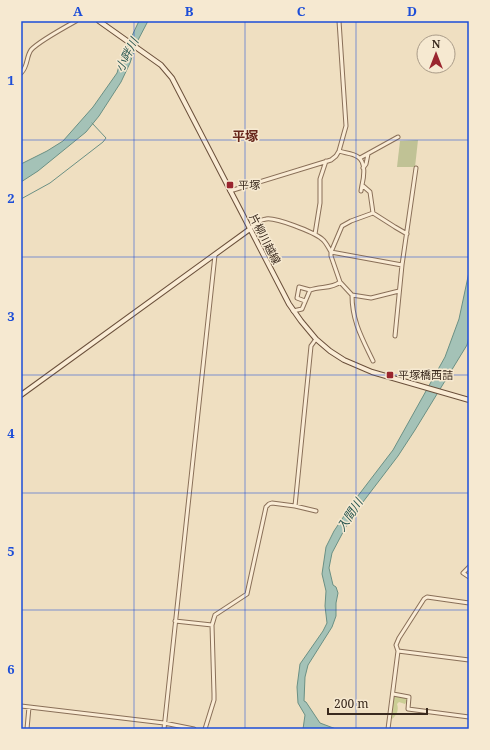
<svg xmlns="http://www.w3.org/2000/svg" width="490" height="750" font-family="'Noto Serif','Noto Sans JP',serif">
	<style>
		.green { fill: #cbce95 }
		.cemetery { fill: #c0c295 }
		.water { fill: #a4c2b7; stroke: #6b9084 }
		.lines { fill: none; stroke-linecap: round; stroke-linejoin: round }
		.stream { stroke: #6b9084; stroke-width: 1 }
		.street-casing { stroke: #896f58; stroke-width: 5 }
		.secondary-casing { stroke: #6b503b; stroke-width: 6 }
		.street { stroke: #faecd5; stroke-width: 3 }
		.secondary { stroke: #faecd5; stroke-width: 4 }
		.grid { fill: none; stroke: #1d4ed8; stroke-width: 1; stroke-opacity: 0.55 }
		.poi-dot { fill: #9a262f; stroke: #f6e9d1; stroke-width: 1.5 }
		.labels { text-anchor: middle; stroke-width: 3; stroke-linejoin: round; paint-order: stroke }
		.poi-label { font-size: 11px; fill: #39291d; stroke: #f6e9d1; text-anchor: start }
		.street-label { font-size: 11px; fill: #39291d; stroke: #f6e9d1 }
		.water-label { font-size: 12px; font-style: italic; fill: #2c5953; stroke: #f6e9d1 }
		.quarter-label { font-size: 13px; font-weight: bold; fill: #67261b; stroke: #f6e9d1 }
		.neatline { fill: none; stroke: #1d4ed8; stroke-width: 1.5 }
		.grid-label { font-size: 13px; text-anchor: middle; font-weight: bold; fill: #1d4ed8 }
	</style>
	<rect width="100%" height="100%" fill="#efdfc1"/>
	<path class="green" d="M395 696 407 698 408 699 405 704 399 702 397 704C399 710 397 715 392 719L391 718 393 700Z"/>
	<path class="cemetery" d="M418 140 415 167H397L400 141Z"/>
	<path class="water" d="M139 21H148L137 42 130 63 121 82 99 116 86 132 38 171 21 182V164L47 151 63 141 93 107 117 73 121 59Z
		M469 272V337L467 345 415 430 398 456 350 519 332 553 329 568 333 585 336 587 338 593 336 603V616L332 627 308 665 305 677 304 701 306 702 320 723 336 729H303L305 715 298 703 297 687 300 664 323 631 327 623 325 606 326 591 322 574 326 547 334 531 354 501 393 450 445 357 459 319Z"/>
	<g class="lines">
		<path class="stream" d="M21 199 50 183 103 142 106 138 92 123"/>
		<defs>
			<path id="street" d="M21 73C28 67 26 57 31 50 37 43 67 26 76 21
				M339 151C344 153 353 153 358 157 366 162 364 177 362 185L370 192 373 213
				M360 158 398 137
				M363 168 366 164 368 154
				M230 191 331 160 336 156 339 151 346 126 339 21
				M361 191 362 185
				M250 229C254 224 260 220 266 219 275 217 314 232 322 239 326 242 328 247 331 252L402 265
				M315 234 320 203V179L326 161
				M340 282 331 256V252L342 226 351 221 373 213 395 227 407 234
				M352 295 371 298 399 291
				M305 301 297 298 299 287 310 290
				M293 311 302 309 310 290C320 286 332 289 340 282L352 295C352 321 362 338 373 361
				M395 336 402 265 416 168
				M295 506 311 346 316 339
				M469 567 463 573 469 577
				M175 621 212 625
				M398 651 396 645 399 638 424 599 427 597 469 603
				M393 694 409 697 408 709 469 717
				M21 706 164 723 194 729
				M27 729 29 707
				M164 729 215 255
				M205 729 214 700V694L212 625 215 615 247 594 266 507 269 504 272 503 295 506 316 511
				M388 729 398 651 469 660"/>
			<path id="secondary" d="M99 21 161 65 172 78 289 304 301 321 316 339 330 351 344 360 372 372 469 400
				M21 395 250 229"/>
		</defs>
		<use href="#street" class="street-casing"/>
		<use href="#secondary" class="secondary-casing"/>
		<use href="#street" class="street"/>
		<use href="#secondary" class="secondary"/>
	</g>
	<path class="grid" d="M134 21V729M245 21V729M356 21V729M21 140H469M21 257H469M21 375H469M21 493H469M21 610H469"/>
	<g class="poi-dot">
		<rect x="226" y="181" width="8" height="8" rx="2"/>
		<rect x="386" y="371" width="8" height="8" rx="2"/>
	</g>
	<g class="labels">
		<g class="poi-label">
			<text x="238" y="189">平塚</text>
			<text x="398" y="379">平塚橋西詰</text>
		</g>
		<g class="street-label">
			<text transform="translate(265 239) rotate(63)" y="4">片柳川越線</text>
		</g>
		<g class="water-label">
			<text transform="translate(127 55) rotate(-63)" y="4">小畔川</text>
			<text transform="translate(350 515) rotate(-57)" y="4">入間川</text>
		</g>
		<g class="quarter-label">
			<text x="245" y="141">平塚</text>
		</g>
	</g>
	<rect width="490" height="750" fill="none" stroke="#f6e9d1" stroke-width="44"/>
	<g transform="translate(436 54)"><circle r="19" fill="#f6e9d1" stroke="#aa9c89"/>
	<path d="M0-3L7 15L0 10L-7 15Z" fill="#9a262f"/>
	<text y="-6" font-size="11" font-weight="bold" text-anchor="middle" fill="#39291d">N</text>
	</g>
	<path d="M328 708v6h99v-6" fill="none" stroke="#39291d" stroke-width="2"/>
	<text x="334" y="708" font-size="12" fill="#39291d" stroke="#f6e9d1" stroke-width="3" paint-order="stroke">200 m</text>
	<rect x="22" y="22" width="446" height="706" class="neatline"/>
	<g class="grid-label">
		<text x="78" y="16">A</text>
		<text x="189" y="16">B</text>
		<text x="301" y="16">C</text>
		<text x="412" y="16">D</text>
		<text x="11" y="85">1</text>
		<text x="11" y="203">2</text>
		<text x="11" y="321">3</text>
		<text x="11" y="438">4</text>
		<text x="11" y="556">5</text>
		<text x="11" y="674">6</text>
	</g>
</svg>
